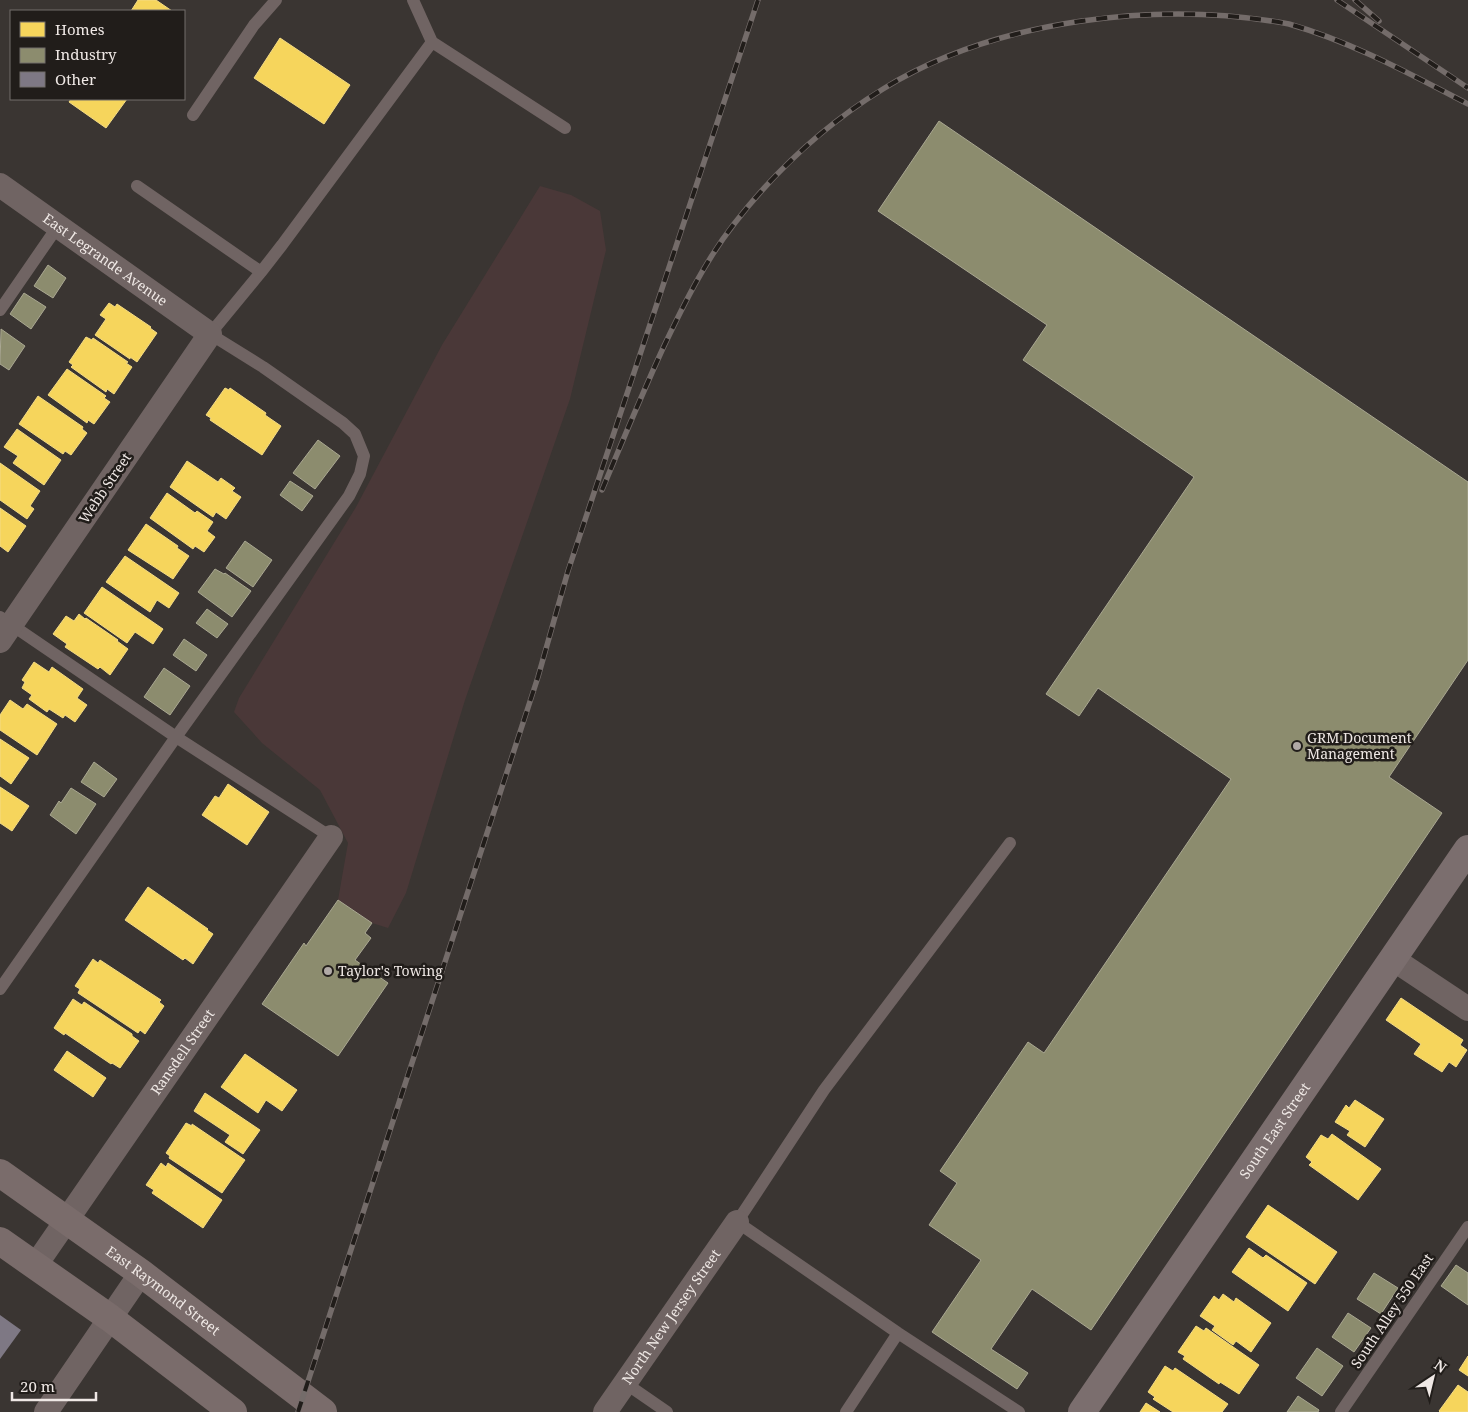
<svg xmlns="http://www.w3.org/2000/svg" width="1468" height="1412" font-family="'Noto Serif',serif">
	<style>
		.industrial { fill: #4a3838 }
		.homes { fill: #f6d55c; stroke: #f4db85 }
		.industry { fill: #8c8c6e; stroke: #aaa892 }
		.building { fill: #7e7884 }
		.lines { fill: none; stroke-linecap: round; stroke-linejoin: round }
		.lane { stroke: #706463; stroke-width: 12 }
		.street { stroke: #706463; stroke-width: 24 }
		.secondary { stroke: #7b6e6e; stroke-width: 28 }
		.primary { stroke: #7a6c6b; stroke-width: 28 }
		.rail-casing { stroke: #746c6a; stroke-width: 5.5 }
		.rail { stroke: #211d1a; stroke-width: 4; stroke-dasharray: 11; stroke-linecap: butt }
		.poi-dot { fill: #b0a9a6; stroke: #211d1a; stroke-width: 2 }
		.labels { text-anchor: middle; stroke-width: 5; stroke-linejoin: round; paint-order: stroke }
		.street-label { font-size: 14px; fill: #efe8e5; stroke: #211d1a }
		.poi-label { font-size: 14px; fill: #efe8e5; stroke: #211d1a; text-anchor: start }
	</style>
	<rect width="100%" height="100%" fill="#3a3532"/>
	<path class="industrial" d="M540 186 571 195 600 211 606 250 570 399 465 700 406 893 388 928 372 923 338 900 348 843 320 790 262 743 234 712 239 698 356 507 442 345Z"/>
	<path class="homes" d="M138 0H156L172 11H131Z
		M280 38 350 85 324 124 254 78Z
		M71 99H127L106 128 69 102Z
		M109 303 115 307 117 304 151 327 150 328 157 333 137 362 130 357V359L95 335 106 319 100 315Z
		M86 337 92 340 93 338 128 362 126 363 132 367 114 394 107 389 106 392 71 367 73 365 69 362Z
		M67 369 106 396 104 398 110 402 94 424 88 420 87 423 48 395Z
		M225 388 229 390 230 388 266 413 265 415 281 426 262 455 210 420 211 418 206 415Z
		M38 396 83 427 82 429 87 433 71 455 65 451 63 454 19 424Z
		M17 429 61 460 44 485 13 463 18 456 4 447Z
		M187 461 218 482 221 478 235 488 232 491 241 497 226 519 216 512 213 517 170 487Z
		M0 463 40 491 30 506 34 509 27 519 0 500Z
		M167 493 195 513 197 511 213 522 207 531 215 537 204 552 195 546 193 549 150 518Z
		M0 508 26 526 8 552 0 546Z
		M146 524 178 546 177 548 189 556 173 579 128 550Z
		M125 556 179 593 169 608 157 600 150 612 106 582Z
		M102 587 163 629 153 644 135 632 127 643 84 613Z
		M79 614 85 619 86 618 118 640 117 641 128 649 110 675 100 667 98 669 65 647 67 644 53 634 66 616 74 621Z
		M34 662 49 672 52 667 83 689 77 698 87 705 75 722 65 715 63 718 49 709 47 712 29 699 32 695 22 688 25 682 22 680Z
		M10 700 23 709 27 704 57 724 37 755 0 730V715Z
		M0 739 29 758 11 784 0 776Z
		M228 784 269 812 247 845 202 815 215 796 219 798Z
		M0 787 29 806 12 831 0 823Z
		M148 887 208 929 207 930 213 934 193 964 185 958 183 960 125 920Z
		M93 959 98 963 100 960 161 1000 159 1002 164 1006 145 1034 140 1030 138 1033 78 993 80 989 75 986Z
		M1401 998 1463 1040 1460 1045 1467 1050 1456 1067 1449 1062 1442 1072 1414 1054 1421 1044 1386 1020Z
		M73 999 82 1005 84 1002 132 1034V1036L139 1041 120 1068 112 1063 111 1064 65 1033 64 1035 54 1028Z
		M67 1051 106 1078 93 1097 54 1070Z
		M245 1054 297 1090 282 1111 266 1100 258 1113 221 1087Z
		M205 1093 260 1130 243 1154 225 1142 230 1135 194 1111Z
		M1355 1100 1384 1119 1365 1147 1347 1135 1350 1131 1335 1122 1346 1105 1349 1108Z
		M186 1123 192 1126V1124L245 1160 222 1193 169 1158 170 1156 166 1153Z
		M1332 1134 1381 1169 1358 1200 1309 1165 1312 1162 1306 1157 1321 1135 1328 1139Z
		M161 1163 166 1167 168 1163 222 1200 203 1228 152 1193 154 1190 146 1185Z
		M1268 1205 1337 1252 1315 1284 1246 1237Z
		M1249 1248 1263 1258 1266 1255 1307 1283 1288 1311 1232 1272Z
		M1223 1294 1234 1302 1236 1298 1271 1323 1251 1352 1236 1341 1233 1345 1212 1330 1215 1326 1200 1316 1214 1296 1219 1300Z
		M1196 1326 1204 1331 1206 1328 1259 1365 1239 1394 1220 1382 1219 1384 1183 1359 1185 1356 1178 1352Z
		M1468 1356V1376L1459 1370Z
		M1165 1366 1173 1371 1175 1368 1228 1404 1222 1412H1173L1153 1399 1155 1397 1148 1392Z
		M1458 1385 1468 1392V1412H1440L1439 1411Z
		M1146 1403 1160 1412H1140Z"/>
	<path class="industry" d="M939 121 1468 482V660L1389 777 1442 813 1091 1330 1032 1289 991 1349 1028 1373 1017 1389 932 1332 981 1260 929 1225 957 1183 940 1171 1028 1042 1044 1053 1231 779 1098 688 1079 716 1046 694 1194 477 1023 360 1047 325 878 211Z
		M48 265 66 278 53 298 34 286Z
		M24 293 46 307 31 329 10 314Z
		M1 329 25 346 9 370 0 364Z
		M318 440 340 456 315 489 293 473Z
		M290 481 313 496 302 511 280 495Z
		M245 541 272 560 253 587 226 568Z
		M215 569 224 574 225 573 251 591 232 617 198 592Z
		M207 609 228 624 217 638 196 623Z
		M184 639 207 655 196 671 173 655Z
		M164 668 190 686 170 715 144 697Z
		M94 762 117 779 104 797 81 782Z
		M71 788 96 804 76 834 50 815 59 801 61 803Z
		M338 900 372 923 365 933 371 938 355 960 388 983 338 1056 262 1004 304 943 306 946Z
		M1456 1265 1468 1273V1305L1441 1286Z
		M1374 1273 1398 1288 1381 1314 1357 1299Z
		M1348 1313 1371 1328 1354 1352 1332 1337Z
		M1317 1348 1343 1366 1322 1396 1296 1378Z
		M1298 1396 1319 1410 1318 1412H1287Z"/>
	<path class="building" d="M0 1315 21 1330 0 1359Z"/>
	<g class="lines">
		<path class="lane" d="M413 0 432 42 565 128
			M193 115 254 25 276 0
			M137 186 261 272 282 245 432 42
			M0 310 58 226
			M0 617 176 737 331 837
			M1010 843 824 1090 737 1222 898 1333 1019 1412
			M0 989 176 737 349 496 360 474 364 456 355 434 343 423 263 367 210 334 261 272
			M625 1383 667 1412
			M846 1412 898 1333
			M1341 1412 1468 1227"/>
		<g class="street">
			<path id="s1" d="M0 185 210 334 0 641"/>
			<path d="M1393 959 1468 1009"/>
			<path id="s2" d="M35 1266 331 837"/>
			<path d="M46 1412 141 1273"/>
			<path id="s3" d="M605 1412 737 1222"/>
		</g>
		<path class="secondary" id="s4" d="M1082 1412 1468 849"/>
		<g class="primary">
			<path id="s5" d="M0 1173 141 1273 323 1412"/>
			<path d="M0 1241 110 1318 233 1412"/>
		</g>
		<defs>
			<path id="rail" d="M1337 0 1468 88
				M1355 0 1379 21
				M602 490C622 442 642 394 664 346 684 304 705 261 734 224 775 171 826 124 883 89 996 19 1160 0 1289 24 1352 42 1410 74 1468 104
				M298 1412 538 677 568 571 758 0"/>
		</defs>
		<use href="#rail" class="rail-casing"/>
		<use href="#rail" class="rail"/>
	</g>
	<g class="poi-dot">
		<circle cx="1297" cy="746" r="5"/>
		<circle cx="328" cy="971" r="5"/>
	</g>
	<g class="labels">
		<g class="street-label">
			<text dy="5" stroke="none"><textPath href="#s1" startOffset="129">East Legrande Avenue</textPath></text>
			<text transform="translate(105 488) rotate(-56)" y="5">Webb Street</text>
			<text dy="5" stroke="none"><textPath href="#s2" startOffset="260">Ransdell Street</textPath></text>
			<text dy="5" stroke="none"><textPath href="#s4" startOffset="341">South East Street</textPath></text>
			<text dy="5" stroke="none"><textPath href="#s5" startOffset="201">East Raymond Street</textPath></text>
			<text transform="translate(1392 1311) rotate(-56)" y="5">South Alley 550 East</text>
			<text dy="5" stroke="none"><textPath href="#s3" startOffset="116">North New Jersey Street</textPath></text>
		</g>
		<g class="poi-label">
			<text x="1307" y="743">GRM Document<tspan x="1307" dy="16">Management</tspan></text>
			<text x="338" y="976">Taylor's Towing</text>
		</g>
	</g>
	<rect x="10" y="10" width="175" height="90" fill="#211d1a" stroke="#736e6b"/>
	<rect x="20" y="22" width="25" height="15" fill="#f6d55c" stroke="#736e6b"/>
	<text x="55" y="35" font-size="15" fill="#efe8e5">Homes</text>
	<rect x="20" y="48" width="25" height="15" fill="#8c8c6e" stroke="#736e6b"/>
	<text x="55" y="60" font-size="15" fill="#efe8e5">Industry</text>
	<rect x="20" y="72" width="25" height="15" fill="#7e7884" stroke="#736e6b"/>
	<text x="55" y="85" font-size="15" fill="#efe8e5">Other</text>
	<g transform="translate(1433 1377) rotate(35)" stroke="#211d1a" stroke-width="4" paint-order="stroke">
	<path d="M0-4L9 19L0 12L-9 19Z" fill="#efe8e5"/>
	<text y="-8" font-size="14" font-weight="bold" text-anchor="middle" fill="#efe8e5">N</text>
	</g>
	<path d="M12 1392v8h84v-8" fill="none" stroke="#efe8e5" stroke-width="2.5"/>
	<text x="20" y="1392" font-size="15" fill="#efe8e5" stroke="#211d1a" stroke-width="4" paint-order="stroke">20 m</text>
</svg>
